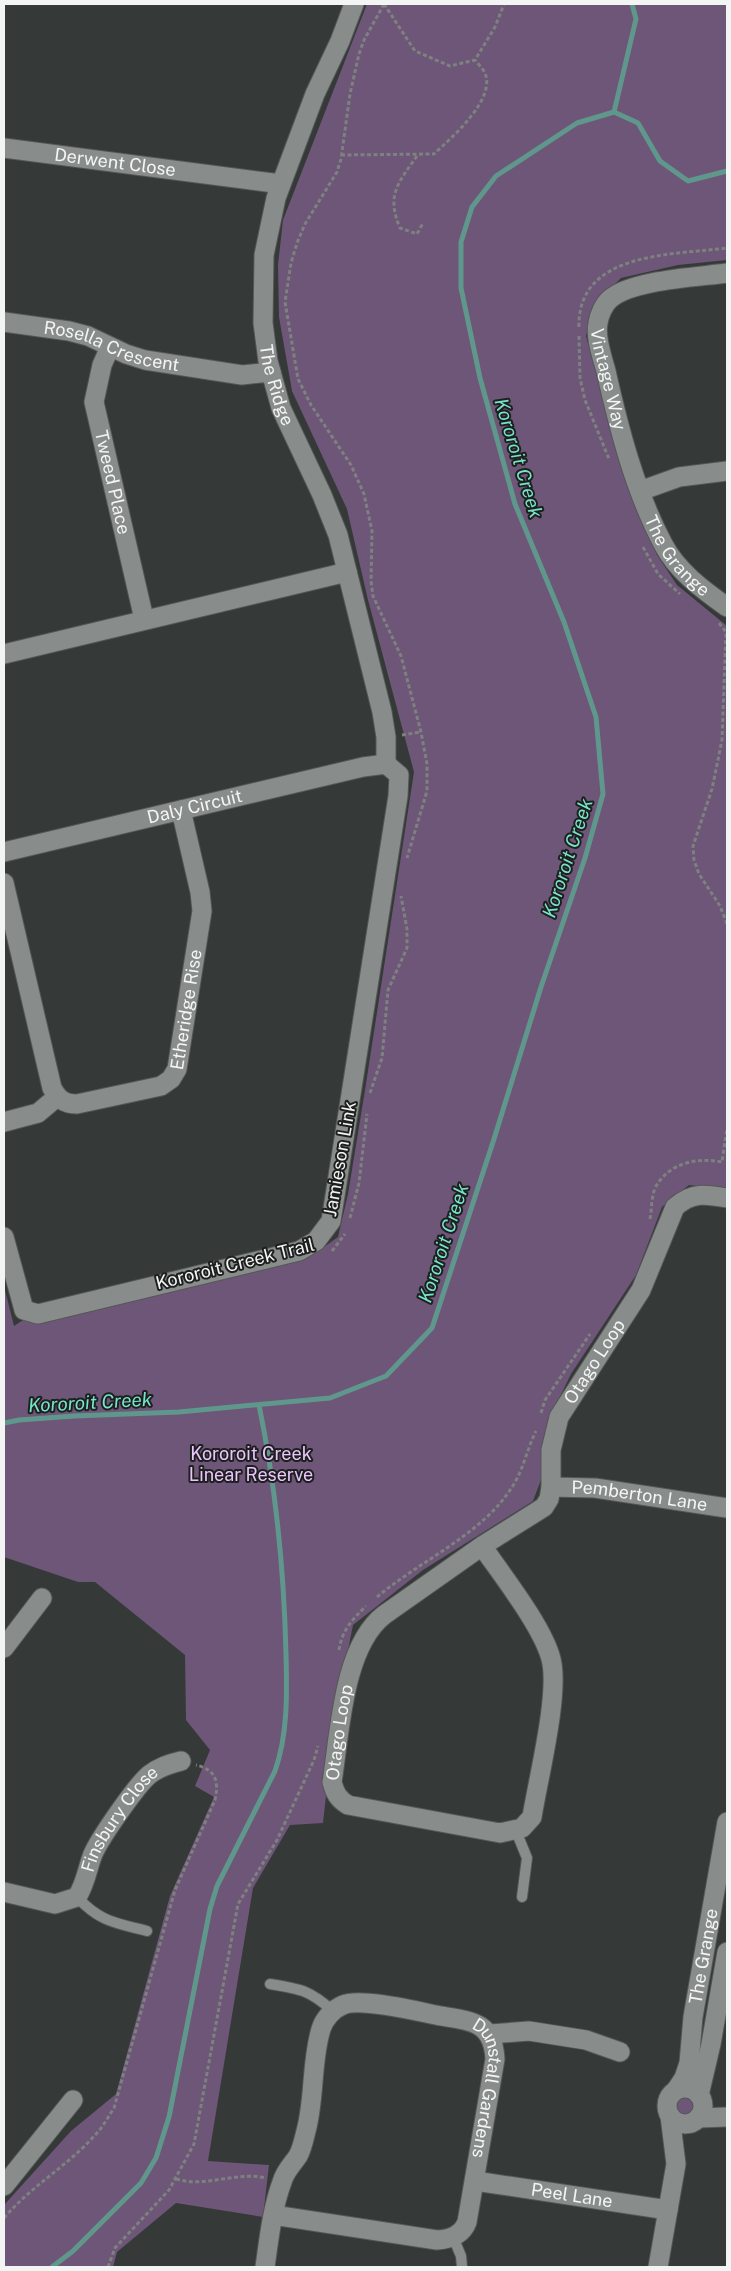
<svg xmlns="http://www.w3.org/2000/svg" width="731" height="2271" font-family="'Public Sans',sans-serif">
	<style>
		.green { fill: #6d5677 }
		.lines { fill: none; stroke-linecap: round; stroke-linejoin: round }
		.stream { stroke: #60978c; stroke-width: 5 }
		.lane-casing { stroke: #545756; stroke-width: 12 }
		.street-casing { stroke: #545756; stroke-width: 21 }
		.path { stroke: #7e8180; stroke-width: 3; stroke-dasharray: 4 2.5; stroke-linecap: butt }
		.lane { stroke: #888d8b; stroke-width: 10 }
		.street { stroke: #888d8b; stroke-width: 19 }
		.labels { text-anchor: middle; stroke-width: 4; stroke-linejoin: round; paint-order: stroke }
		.street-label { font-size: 18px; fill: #f2f5f4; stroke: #1e201f }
		.park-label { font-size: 18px; fill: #ebc5fd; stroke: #1e201f }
		.water-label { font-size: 19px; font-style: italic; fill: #76e4cb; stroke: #1e201f }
	</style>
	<rect width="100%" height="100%" fill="#353938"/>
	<path class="green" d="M367 4H727V260L678 265 621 278 598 301 586 336 607 414 657 555 677 585 727 626V1190L689 1185 662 1207 636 1275 571 1374 549 1419 541 1480 533 1501 423 1570 353 1625 335 1715 323 1823 290 1825 253 1888 208 2161 269 2165 263 2217 176 2203 117 2252 113 2267H4V2205L71 2131 116 2094 170 1896 214 1797 195 1786 210 1750 186 1720 185 1655 95 1582H78L4 1557V1286L14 1326 23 1320 168 1290 317 1252 338 1237 348 1194 365 1090 414 772 368 600 347 509 292 391 279 317 278 265 283 220Z
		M675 2106a10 10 0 1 1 20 0a10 10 0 1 1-20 0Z"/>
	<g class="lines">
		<path class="stream" d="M614 112 636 19 632 4
			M4 1423 19 1420 74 1416 179 1412 330 1398 386 1376 432 1328 494 1139 541 987 585 858 603 794 596 717 564 622 515 504 480 378 461 288V242L472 207 496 176 577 123 614 112 638 123 660 161 688 181 727 171
			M52 2267 73 2251 141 2183 156 2158 169 2117 210 1909 217 1886 275 1771C288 1734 287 1693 286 1654 284 1569 276 1488 259 1405"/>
		<defs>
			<path id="lane" d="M516 1831 527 1858 522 1897
				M77 1897C100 1922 116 1923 147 1931
				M270 1984C301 1989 309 1990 333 2011
				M453 2237 461 2256 462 2267"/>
			<g id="street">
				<path id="s1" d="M354 4 340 41 315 94 276 198 264 255 263 323 268 361 281 408 322 495 338 535 382 712 386 737V764"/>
				<path id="s2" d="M4 148 281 184"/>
				<path id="s3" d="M727 273C698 277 631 280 610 299 604 304 599 315 598 323 595 337 602 357 606 371 619 429 635 491 663 544 677 571 703 590 727 607"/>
				<path id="s4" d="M4 322 69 331 88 336 126 354 145 360 242 375 271 372"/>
				<path id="s5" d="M110 347 102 365 94 402 144 619"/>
				<path d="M640 491 679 477 727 471"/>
				<path d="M4 654 347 572"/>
				<path id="s6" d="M4 852 363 767 386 764 399 775 398 796 331 1221 316 1241 299 1251 38 1314 24 1310 4 1237"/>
				<path id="s7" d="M4 883 52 1088C58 1099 64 1104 77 1104L161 1086 171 1079 177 1069 202 911 200 892 181 810"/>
				<path d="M4 1122 38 1113 57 1097"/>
				<path id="s8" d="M551 1487 595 1488 727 1508"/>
				<path id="s9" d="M482 1546C502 1575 543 1627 551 1659 560 1693 538 1779 532 1817L522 1828 500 1833 348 1805C338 1799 335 1793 332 1782 340 1732 343 1647 384 1615L482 1546 544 1507 549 1499 551 1487V1450L559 1417 641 1290 675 1207C692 1192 706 1194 727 1198"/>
				<path d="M4 1648 42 1598"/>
				<path id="s10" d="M4 1892 55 1904 77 1897C86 1883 87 1869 93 1854 100 1838 136 1786 149 1775 159 1767 169 1764 181 1761"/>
				<path d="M490 2034 529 2031 586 2040 620 2052"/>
				<circle cx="685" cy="2106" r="18"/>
				<path id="s11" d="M676 2090 684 2078 689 2063 693 2017 727 1822"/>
				<path d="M699 2095 711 2044 727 1952"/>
				<path d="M698 2118 727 2117"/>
				<path id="s12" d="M475 2181 668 2210"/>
				<path d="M4 2186 73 2100"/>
				<path id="s13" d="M265 2267C269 2239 272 2209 282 2182 285 2171 292 2165 298 2156 302 2149 304 2139 306 2131 315 2098 311 2062 321 2029 324 2019 333 2009 343 2005 361 1997 420 2012 441 2016 472 2021 493 2022 495 2059L467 2222C462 2235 451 2239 437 2240L273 2215"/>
				<path d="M658 2267 676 2164 670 2116"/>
			</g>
		</defs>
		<use href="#lane" class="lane-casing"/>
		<use href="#street" class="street-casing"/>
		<path class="path" d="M384 4 364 40 359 54 350 94 341 159 337 172 305 224 297 243 291 263 285 302 298 379 311 405 351 465 364 494 372 531 371 581 373 596 401 656 421 732 427 764V791L407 858
			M384 4 415 51 450 66 475 60 495 27 504 4
			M341 155 434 154C451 138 496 100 485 73 483 69 478 64 475 60
			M417 156C398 183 386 195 400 228L417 234 423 223
			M579 327C577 251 674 255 727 248
			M579 336 580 378 585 400 609 459
			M643 547 658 574 680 594
			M719 623 726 632 722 740 712 789 693 846 694 860 699 874 720 906 727 924
			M402 735 421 732
			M370 1093 382 1058 388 990 407 948V929L401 896
			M350 1218 359 1183 367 1114
			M650 1219C652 1209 651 1198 655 1188 668 1163 697 1157 722 1162L727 1128
			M332 1251 345 1234
			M541 1413 545 1400 590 1334
			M377 1597C418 1562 483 1534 512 1487 523 1471 527 1449 536 1431
			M339 1650C342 1630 352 1620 366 1606
			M176 2179C206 2188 236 2171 266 2178
			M4 2218C32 2185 68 2166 96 2134 103 2127 108 2117 114 2108L175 1890 215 1800C219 1781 216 1770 196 1765
			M108 2267 115 2248 169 2190 194 2144 238 1904 277 1840 314 1760 318 1746"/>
		<use href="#lane" class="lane"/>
		<use href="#street" class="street"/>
	</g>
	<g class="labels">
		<g class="street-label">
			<text dy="6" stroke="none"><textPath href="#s2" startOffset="112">Derwent Close</textPath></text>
			<text dy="6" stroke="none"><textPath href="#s4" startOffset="111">Rosella Crescent</textPath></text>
			<text dy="6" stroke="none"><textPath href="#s3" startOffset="206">Vintage Way</textPath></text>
			<text dy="6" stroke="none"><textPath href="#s1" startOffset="399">The Ridge</textPath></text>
			<text dy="6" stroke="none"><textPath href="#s5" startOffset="140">Tweed Place</textPath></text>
			<text dy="6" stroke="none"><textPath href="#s3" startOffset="398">The Grange</textPath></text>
			<text dy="6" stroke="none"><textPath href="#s6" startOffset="196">Daly Circuit</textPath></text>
			<text dy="6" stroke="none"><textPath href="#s7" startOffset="412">Etheridge Rise</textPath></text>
			<text transform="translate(340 1159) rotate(-80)" y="6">Jamieson Link</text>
			<text transform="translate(235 1264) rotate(-14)" y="6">Kororoit Creek Trail</text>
			<text dy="6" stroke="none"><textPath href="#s9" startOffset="1044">Otago Loop</textPath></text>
			<text dy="6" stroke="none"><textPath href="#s8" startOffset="89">Pemberton Lane</textPath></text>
			<text dy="6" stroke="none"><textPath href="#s9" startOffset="564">Otago Loop</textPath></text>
			<text dy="6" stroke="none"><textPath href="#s10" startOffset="165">Finsbury Close</textPath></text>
			<text dy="6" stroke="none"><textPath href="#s11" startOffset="138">The Grange</textPath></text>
			<text dy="6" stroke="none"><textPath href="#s13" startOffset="486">Dunstall Gardens</textPath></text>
			<text dy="6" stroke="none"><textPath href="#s12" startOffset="98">Peel Lane</textPath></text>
		</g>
		<g class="park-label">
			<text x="251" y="1460">Kororoit Creek<tspan x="251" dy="21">Linear Reserve</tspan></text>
		</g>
		<g class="water-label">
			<text transform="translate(519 458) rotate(73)" y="7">Kororoit Creek</text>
			<text transform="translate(567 858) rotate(-72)" y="7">Kororoit Creek</text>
			<text transform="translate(443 1243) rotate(-72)" y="7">Kororoit Creek</text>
			<text transform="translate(90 1402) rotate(-3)" y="7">Kororoit Creek</text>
		</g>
	</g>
	<rect width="731" height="2271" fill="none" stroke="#f2f5f4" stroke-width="10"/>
</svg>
